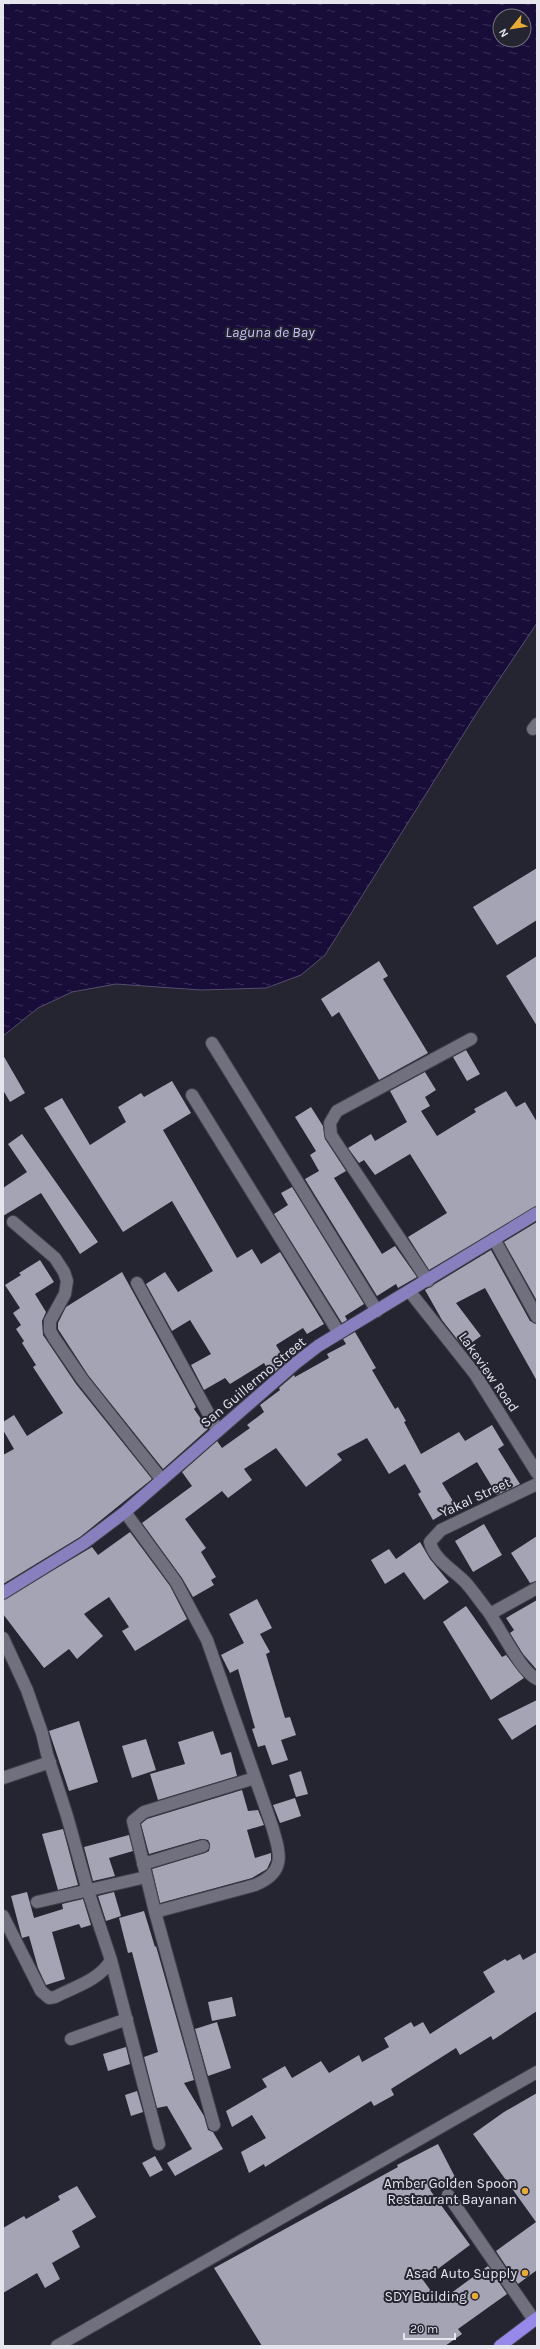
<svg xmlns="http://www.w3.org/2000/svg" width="540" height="2349" font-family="Karla,sans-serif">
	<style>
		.water { fill: url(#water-ripples); stroke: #564d6f; fill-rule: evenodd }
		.building { fill: #a5a4b5 }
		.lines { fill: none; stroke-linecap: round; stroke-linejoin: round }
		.minor-casing { stroke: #42414b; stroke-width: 14 }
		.major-casing { stroke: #42414b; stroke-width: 14 }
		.highway-casing { stroke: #42414b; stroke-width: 14 }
		.minor { stroke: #71707f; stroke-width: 12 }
		.major { stroke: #887fbf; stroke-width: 12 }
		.highway { stroke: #9789ea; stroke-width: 12 }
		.poi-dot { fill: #e8ab37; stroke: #252431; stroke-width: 1.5 }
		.labels { text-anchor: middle; stroke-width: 4; stroke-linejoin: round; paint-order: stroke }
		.street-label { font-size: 14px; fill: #e5e5ee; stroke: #252431 }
		.poi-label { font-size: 14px; fill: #e5e5ee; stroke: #252431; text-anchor: end }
		.water-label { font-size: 15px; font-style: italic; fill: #c5befe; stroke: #252431 }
	</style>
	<defs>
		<pattern id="water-ripples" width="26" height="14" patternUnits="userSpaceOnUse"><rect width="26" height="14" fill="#180c39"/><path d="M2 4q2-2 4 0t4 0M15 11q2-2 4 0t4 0" fill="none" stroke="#392f56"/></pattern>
	</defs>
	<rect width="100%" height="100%" fill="#252431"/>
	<path class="water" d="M3 3H537V623L478 711 325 955 301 975 266 988 201 990 116 984 72 992 38 1008 3 1036ZM500 16H524V40H500Z"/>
	<path class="building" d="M537 868V920L497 945 473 907Z
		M537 956V1026L506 976Z
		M379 961 388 976 383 979 428 1053 379 1080 339 1012 332 1017 321 999Z
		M466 1050 480 1074 467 1081 453 1057Z
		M3 1055 25 1093 10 1102 3 1090Z
		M425 1072 436 1090 425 1097 430 1106 421 1111 437 1136 476 1112 474 1109 506 1091 516 1107 525 1102 537 1122V1206L429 1270 408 1237 447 1213 410 1154 375 1175 364 1160 359 1163 348 1148 371 1134 375 1141 407 1122 390 1091Z
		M172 1081 191 1113 163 1130 237 1258 252 1249 261 1264 280 1252 324 1324 307 1334 303 1328 276 1345 286 1362 271 1375 264 1363 230 1384 225 1378 204 1390 191 1365 211 1354 190 1320 172 1331 146 1284 165 1272 178 1292 213 1271 172 1201 123 1232 44 1108 62 1098 90 1145 126 1122 118 1107 141 1093 144 1097Z
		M311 1107 323 1126 325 1139 346 1171 334 1178 382 1254 395 1246 417 1277 398 1288 396 1284 377 1296 305 1179 319 1171 310 1155 316 1151 295 1117Z
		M22 1134 98 1242 80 1254 41 1193 3 1216V1188L27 1172 8 1144Z
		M292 1187 364 1304 345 1316 347 1320 342 1323 274 1214 288 1205 281 1193Z
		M537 1222V1301L504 1242Z
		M491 1250 530 1321 537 1324V1381L485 1288 456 1303 481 1336 464 1348 442 1320 425 1290Z
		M40 1260 54 1282 35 1294 46 1312 42 1321 43 1335 76 1384 152 1479 80 1537 3 1584V1455L14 1449 3 1430V1422L14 1415 27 1436 63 1413 33 1367 36 1365 22 1343 24 1341 16 1329 21 1325 13 1313 20 1308 5 1285 21 1275 19 1273Z
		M122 1272 196 1407 194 1409 208 1429 163 1469 88 1375 58 1329V1323L66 1307Z
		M355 1332 376 1368 372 1370 395 1409 398 1407 406 1421 404 1422 421 1454 459 1432 465 1441 492 1425 504 1445 498 1449 520 1484 497 1495 477 1462 442 1483 456 1506 433 1520 418 1494 421 1492 405 1464 389 1474 367 1438 337 1454 342 1460 306 1487 276 1448 244 1469 252 1480 228 1498 222 1491 185 1519 206 1548 201 1552 216 1577 211 1580 214 1585 193 1597 182 1578 142 1523 192 1486 182 1472 217 1441 222 1448 250 1428 247 1425 264 1412 260 1405 280 1390 279 1388 294 1375 295 1377 329 1358 327 1354 346 1344 343 1339Z
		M484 1524 502 1555 473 1572 455 1541Z
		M130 1532 170 1586 187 1619 135 1651 122 1631 129 1627 109 1597 84 1614 103 1636 77 1659 69 1649 44 1668 3 1614V1600L92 1547 98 1555Z
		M537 1536V1581L530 1583 511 1553Z
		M420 1542 430 1559 449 1582 424 1600 404 1572 385 1584 371 1560 389 1549 396 1559Z
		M257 1599 272 1628 260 1634 270 1652 266 1654 285 1718 290 1717 296 1735 281 1740 288 1760 272 1765 265 1745 258 1747 252 1729 255 1728 238 1669 230 1673 221 1655 244 1643 229 1614Z
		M537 1600V1670L523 1654 510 1633 514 1630 506 1618Z
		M466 1606 502 1657 506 1655 524 1678 491 1700 443 1622Z
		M537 1700V1724L512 1740 498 1719Z
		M79 1721 98 1782 69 1791 49 1731Z
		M213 1731 221 1755 231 1752 237 1776 158 1800 150 1774 185 1764 178 1742Z
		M146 1739 156 1770 132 1778 122 1746Z
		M301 1771 308 1794 296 1797 289 1775Z
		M242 1790 248 1811 258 1810 264 1825 247 1830 255 1858 271 1853V1860L267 1869 252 1878 160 1903 152 1869 205 1853 209 1851 210 1844 208 1840 201 1839 149 1854 141 1824 147 1819Z
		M295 1798 301 1816 280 1823 273 1805Z
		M63 1829 78 1885 58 1890 42 1834Z
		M129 1835 133 1851 109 1858 115 1876 93 1881 84 1847Z
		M27 1892 34 1918 63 1909 62 1904 83 1899 91 1925 81 1928 79 1924 52 1932 65 1979 46 1985 38 1968 29 1936 22 1938 11 1896Z
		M114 1892 121 1916 106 1921 98 1896Z
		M144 1911 155 1947 156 1946 194 2080 184 2083 204 2116 208 2130 213 2132 223 2149 175 2176 167 2163 192 2149 167 2106 157 2108 144 2057 158 2052 132 1952 128 1953 119 1918Z
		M537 1952V2011L493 2040 491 2036 460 2055 456 2048 391 2089 394 2095 374 2106 371 2101 265 2167 264 2164 249 2173 241 2152 266 2138 252 2115 232 2127 226 2111 267 2087 262 2079 285 2066 292 2078 321 2061 329 2073 359 2055 362 2062 389 2047 384 2038 411 2022 414 2027 423 2022 430 2034 495 1992 483 1972 505 1959 507 1961 520 1954 523 1960Z
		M232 1997 236 2016 212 2021 208 2002Z
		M217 2022 231 2068 208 2076 195 2029Z
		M126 2047 130 2064 108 2071 103 2054Z
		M137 2091 143 2112 131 2116 125 2095Z
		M537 2093V2270L518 2284 496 2251 536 2222 473 2134 504 2112Z
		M438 2144 455 2177 430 2190 470 2245 423 2280 439 2302 488 2266 507 2294 458 2329 462 2334 445 2346H262L214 2268 398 2167 397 2165Z
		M155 2156 163 2170 150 2177 142 2163Z
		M77 2186 96 2217 72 2231 80 2247 52 2263 60 2279 45 2288 37 2273 3 2293V2228L24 2216 26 2219 60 2200 58 2196Z"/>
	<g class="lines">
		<defs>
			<path id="minor" d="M533 729 537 724
				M212 1043 377 1311
				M192 1095 339 1333
				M13 1222 55 1258 64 1272 67 1281 65 1294 50 1321V1331L54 1338 82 1379 162 1480
				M494 1239 537 1317
				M428 1281 331 1135 330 1123 337 1111 471 1039
				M137 1283 218 1431
				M410 1292 475 1374 537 1473
				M537 1484 441 1530 430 1542C434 1560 454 1570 466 1583 473 1591 480 1601 487 1610 500 1627 520 1671 537 1679
				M125 1512 176 1582 207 1640 272 1826C280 1853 287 1872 255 1885L155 1912
				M490 1614 537 1588
				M3 1638 27 1690 42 1733 47 1754 67 1816 88 1891 111 1960 159 2144
				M3 1778 50 1762
				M143 1864 203 1846
				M37 1902 146 1877
				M3 1916 41 1991 49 1998 55 1997C74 1987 100 1980 111 1960
				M71 2039 127 2019
				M214 2125 155 1912 133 1821 144 1812 255 1778
				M448 2195 534 2320
				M57 2346 537 2072"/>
			<path id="major" d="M3 1593 84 1543 125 1512 296 1363 318 1346 537 1213"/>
			<path id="highway" d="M500 2346 537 2318"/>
		</defs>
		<use href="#minor" class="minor-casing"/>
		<use href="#major" class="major-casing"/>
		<use href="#highway" class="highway-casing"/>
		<use href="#minor" class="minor"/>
		<use href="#major" class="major"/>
		<use href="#highway" class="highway"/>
	</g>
	<g class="poi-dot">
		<circle cx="525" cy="2191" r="4"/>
		<circle cx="525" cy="2273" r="4"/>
		<circle cx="475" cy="2296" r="4"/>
	</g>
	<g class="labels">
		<g class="street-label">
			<text transform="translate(489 1372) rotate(55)" y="5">Lakeview Road</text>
			<text transform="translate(253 1382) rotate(-40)" y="5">San Guillermo Street</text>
			<text transform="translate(475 1497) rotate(-25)" y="5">Yakal Street</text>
		</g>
		<g class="poi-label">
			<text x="517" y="2188">Amber Golden Spoon<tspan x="517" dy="16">Restaurant Bayanan</tspan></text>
			<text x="517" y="2278">Asad Auto Supply</text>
			<text x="467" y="2301">SDY Building</text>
		</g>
		<g class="water-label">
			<text x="270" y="337">Laguna de Bay</text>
		</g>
	</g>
	<rect width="540" height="2349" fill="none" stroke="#e5e5ee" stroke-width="8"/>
	<g transform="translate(512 28) rotate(240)"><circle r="19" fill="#252431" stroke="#72717d"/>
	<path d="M0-3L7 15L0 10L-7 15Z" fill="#e8ab37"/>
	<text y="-6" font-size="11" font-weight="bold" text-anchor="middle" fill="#e5e5ee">N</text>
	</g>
	<path d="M404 2333v6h51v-6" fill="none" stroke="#e5e5ee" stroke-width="2"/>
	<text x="410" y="2333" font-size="12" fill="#e5e5ee" stroke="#252431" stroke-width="3" paint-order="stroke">20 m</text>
</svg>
